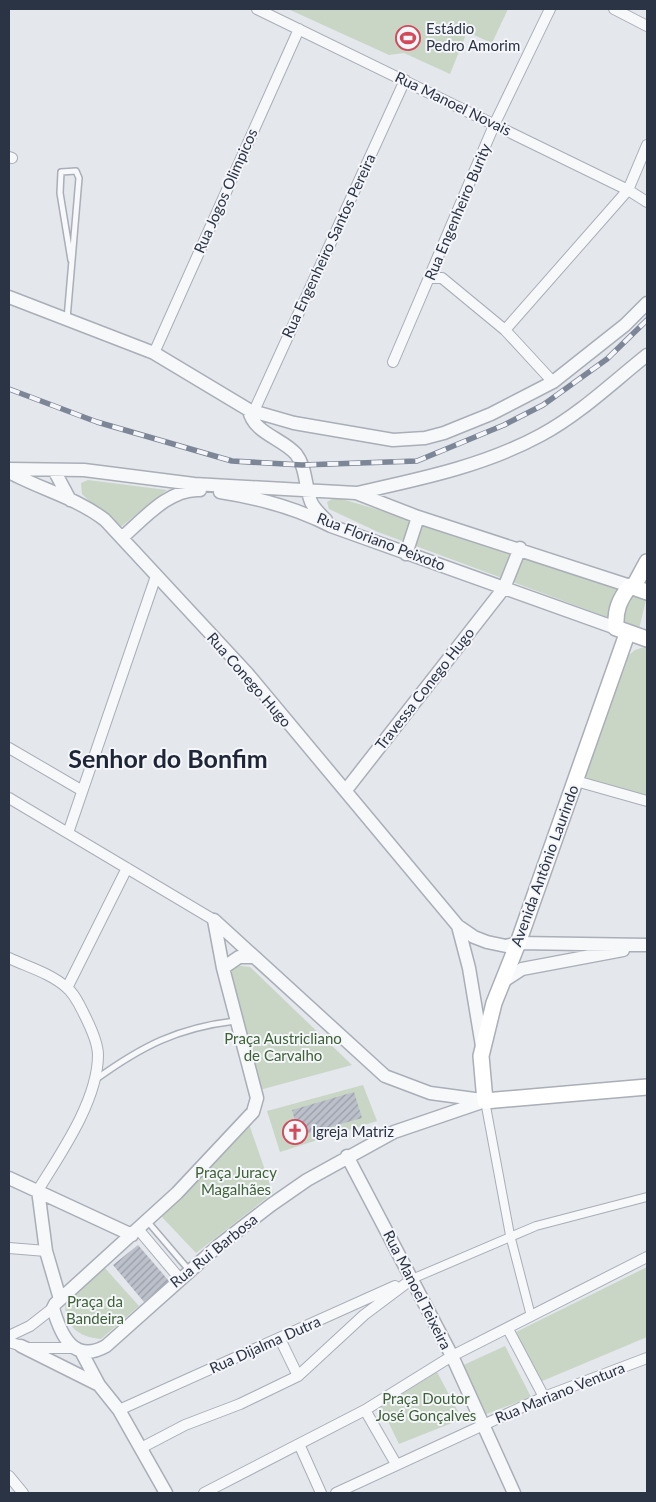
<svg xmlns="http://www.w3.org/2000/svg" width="656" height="1502" font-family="Lato,sans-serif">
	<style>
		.green { fill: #c9d6c5 }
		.building { fill: url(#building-hatch) }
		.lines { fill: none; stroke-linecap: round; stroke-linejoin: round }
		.service-casing { stroke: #a9aeb7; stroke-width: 8 }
		.pedestrian-casing { stroke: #a9aeb7; stroke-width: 10 }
		.minor-casing { stroke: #a9aeb7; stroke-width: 12 }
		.tertiary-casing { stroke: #a9aeb7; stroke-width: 15 }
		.secondary-casing { stroke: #a9aeb7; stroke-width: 18 }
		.service { stroke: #f7f8fa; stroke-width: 5 }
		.pedestrian { stroke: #f7f8fa; stroke-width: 8 }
		.minor { stroke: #f7f8fa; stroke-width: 10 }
		.tertiary { stroke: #f7f8fa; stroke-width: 12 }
		.secondary { stroke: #fff; stroke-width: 15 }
		.rail-casing { stroke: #7d8696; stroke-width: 5.5 }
		.rail { stroke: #f4f6f9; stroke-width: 4; stroke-dasharray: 11; stroke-linecap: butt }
		.labels { text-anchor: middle; stroke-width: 4; stroke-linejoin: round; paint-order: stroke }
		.poi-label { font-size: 15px; fill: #2b3445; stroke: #f4f6f9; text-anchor: start }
		.street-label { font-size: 15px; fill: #2b3445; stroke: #f4f6f9 }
		.park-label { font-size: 15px; fill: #3f6138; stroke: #f4f6f9 }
		.town-label { font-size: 25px; font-weight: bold; fill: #1d2536; stroke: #f4f6f9 }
	</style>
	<defs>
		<pattern id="building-hatch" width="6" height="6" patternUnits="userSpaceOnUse" patternTransform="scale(1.25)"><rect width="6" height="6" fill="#bbc0ca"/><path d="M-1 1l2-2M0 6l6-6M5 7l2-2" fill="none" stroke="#989da6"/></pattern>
	</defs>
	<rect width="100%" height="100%" fill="#e4e7ec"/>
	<path class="green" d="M288 9H508L492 43 467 32 450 74 404 53 389 55Z
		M88 480 167 490 118 529 82 494 81 483Z
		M335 497 454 532 647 596 639 629 378 532 329 509 327 502Z
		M647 646V797L584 779 629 655 635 650Z
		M234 965 250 967 352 1065 256 1091 228 973Z
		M363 1085 377 1121 280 1152 267 1111Z
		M249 1124 273 1193 196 1253 161 1216Z
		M104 1267 139 1306 101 1339C78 1337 65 1326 65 1303Z
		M647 1267V1337L540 1382 514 1333Z
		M505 1346 531 1397 484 1415 457 1368Z
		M437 1372 462 1419 399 1444 381 1407Z"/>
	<path class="building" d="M354 1092 362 1118 299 1136 292 1110Z
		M138 1245 169 1281 144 1302 113 1265Z"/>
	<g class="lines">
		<defs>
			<path id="service" d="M67 319 79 178 76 171 61 172 60 193 71 260
				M95 1080C142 1046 177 1028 235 1021
				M148 1222 189 1270"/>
			<path id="pedestrian" d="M485 1101 510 1235 531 1316
				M412 1279 536 1226 647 1197"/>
			<path id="minor" d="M257 9 628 190 647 202
				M614 9 647 26
				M9 157 12 158
				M431 278H442L505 330 553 382
				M505 330 628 190 647 145
				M154 353 299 29
				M393 362 495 123 550 9
				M254 411 405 80
				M9 748 81 790
				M576 781 647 801
				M9 798 214 920
				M68 833 156 576
				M9 958C28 967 50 973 66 987 75 994 80 1006 85 1016 90 1026 98 1044 98 1055 98 1100 61 1153 38 1190
				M67 988 127 868
				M138 1229 180 1279
				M9 1248 46 1251
				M508 1329 544 1397
				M9 1336 30 1326 53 1308
				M280 1339 298 1376
				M9 1342 28 1348H74
				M119 1410 395 1286
				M365 1410 396 1464
				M299 1444 321 1493
				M141 1448 185 1425 240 1404 298 1376 364 1315 412 1279
				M9 1476 23 1493
				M204 1493 365 1410 452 1356 647 1257
				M336 1493 544 1397 647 1358"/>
			<path id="tertiary" d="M9 297 154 353 249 410 294 423 393 440 425 438 444 433 491 414 553 382 625 325 647 303
				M249 410C253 433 282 438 296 454 306 467 305 484 310 499 312 507 320 514 326 520
				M9 469 84 470 194 484 356 493 418 517 630 586
				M54 470 70 500
				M9 472C40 489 77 498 105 520L247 673 458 926 474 937 487 942 506 946 518 943 647 945
				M220 492C259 498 296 508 331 526L616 628
				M357 493C420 479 484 466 541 435 580 414 613 382 647 355
				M120 535H125C145 517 171 488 200 490
				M406 554 418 517
				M346 790 504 588 520 548
				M214 920 223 968 257 1098 253 1112 177 1193 55 1304 53 1308C61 1336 74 1364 106 1346L218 1246 271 1205 307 1180 394 1132 485 1101
				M214 920 385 1076 430 1093 482 1100
				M458 926 469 968 482 1046
				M223 968 239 957H253
				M502 982 522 969 623 950
				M347 1156 452 1356 514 1493
				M9 1178 132 1235
				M38 1190 46 1251 60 1299
				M21 1346 99 1385
				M82 1353 99 1385 119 1410 166 1493"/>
			<path id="secondary" d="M634 586 647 562
				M647 592 630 586C619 600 615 610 616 628L647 639
				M627 634 518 943 494 1003 481 1056 485 1101 647 1087"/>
		</defs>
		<use href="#service" class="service-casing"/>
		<use href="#pedestrian" class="pedestrian-casing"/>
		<use href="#minor" class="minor-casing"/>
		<use href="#tertiary" class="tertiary-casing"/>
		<use href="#secondary" class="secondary-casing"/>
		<use href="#service" class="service"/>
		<use href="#pedestrian" class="pedestrian"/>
		<use href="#minor" class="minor"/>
		<use href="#tertiary" class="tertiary"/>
		<use href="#secondary" class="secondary"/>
		<defs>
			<path id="rail" d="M9 389 97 422 232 461 302 465 417 461 504 425 543 405 607 359 647 320"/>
		</defs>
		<use href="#rail" class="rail-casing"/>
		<use href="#rail" class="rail"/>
	</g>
	<defs>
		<symbol id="stadium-ring" viewBox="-11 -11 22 22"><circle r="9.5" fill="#f4f6f9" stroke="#d1495b" stroke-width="1.5"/><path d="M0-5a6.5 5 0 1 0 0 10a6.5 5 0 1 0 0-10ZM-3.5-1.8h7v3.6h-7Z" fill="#d1495b"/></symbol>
		<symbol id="church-ring" viewBox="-11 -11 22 22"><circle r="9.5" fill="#f4f6f9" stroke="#d1495b" stroke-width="1.5"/><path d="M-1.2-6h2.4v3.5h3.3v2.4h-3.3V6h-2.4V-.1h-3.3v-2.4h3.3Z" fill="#d1495b"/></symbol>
	</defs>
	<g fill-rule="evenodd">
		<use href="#stadium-ring" x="394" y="24" width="28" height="28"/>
		<use href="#church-ring" x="281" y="1118" width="28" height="28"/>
	</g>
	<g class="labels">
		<g class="poi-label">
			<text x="426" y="34">Estádio<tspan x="426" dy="17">Pedro Amorim</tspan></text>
			<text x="312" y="1137">Igreja Matriz</text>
		</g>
		<g class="street-label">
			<text transform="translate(453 104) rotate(26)" y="5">Rua Manoel Novais</text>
			<text transform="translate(226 191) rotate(-66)" y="5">Rua Jogos Olimpicos</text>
			<text transform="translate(458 212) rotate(-67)" y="5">Rua Engenheiro Burity</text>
			<text transform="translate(329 246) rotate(-65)" y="5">Rua Engenheiro Santos Pereira</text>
			<text transform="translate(381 542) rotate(21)" y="5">Rua Floriano Peixoto</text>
			<text transform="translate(249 680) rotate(49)" y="5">Rua Conego Hugo</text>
			<text transform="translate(425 689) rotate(-52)" y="5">Travessa Conego Hugo</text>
			<text transform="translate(545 866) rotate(-70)" y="5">Avenida Antônio Laurindo</text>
			<text transform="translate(214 1251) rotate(-39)" y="5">Rua Rui Barbosa</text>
			<text transform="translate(417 1290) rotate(63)" y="5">Rua Manoel Teixeira</text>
			<text transform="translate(265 1345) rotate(-24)" y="5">Rua Dijalma Dutra</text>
			<text transform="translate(560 1393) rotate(-22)" y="5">Rua Mariano Ventura</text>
		</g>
		<g class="park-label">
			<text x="283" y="1044">Praça Austricliano<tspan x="283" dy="17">de Carvalho</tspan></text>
			<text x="236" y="1178">Praça Juracy<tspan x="236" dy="17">Magalhães</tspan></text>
			<text x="95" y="1307">Praça da<tspan x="95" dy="17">Bandeira</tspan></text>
			<text x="426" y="1404">Praça Doutor<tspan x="426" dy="17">José Gonçalves</tspan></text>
		</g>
		<g class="town-label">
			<text x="168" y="768">Senhor do Bonfim</text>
		</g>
	</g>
	<rect width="656" height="1502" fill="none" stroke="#2b3445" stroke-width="20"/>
</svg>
